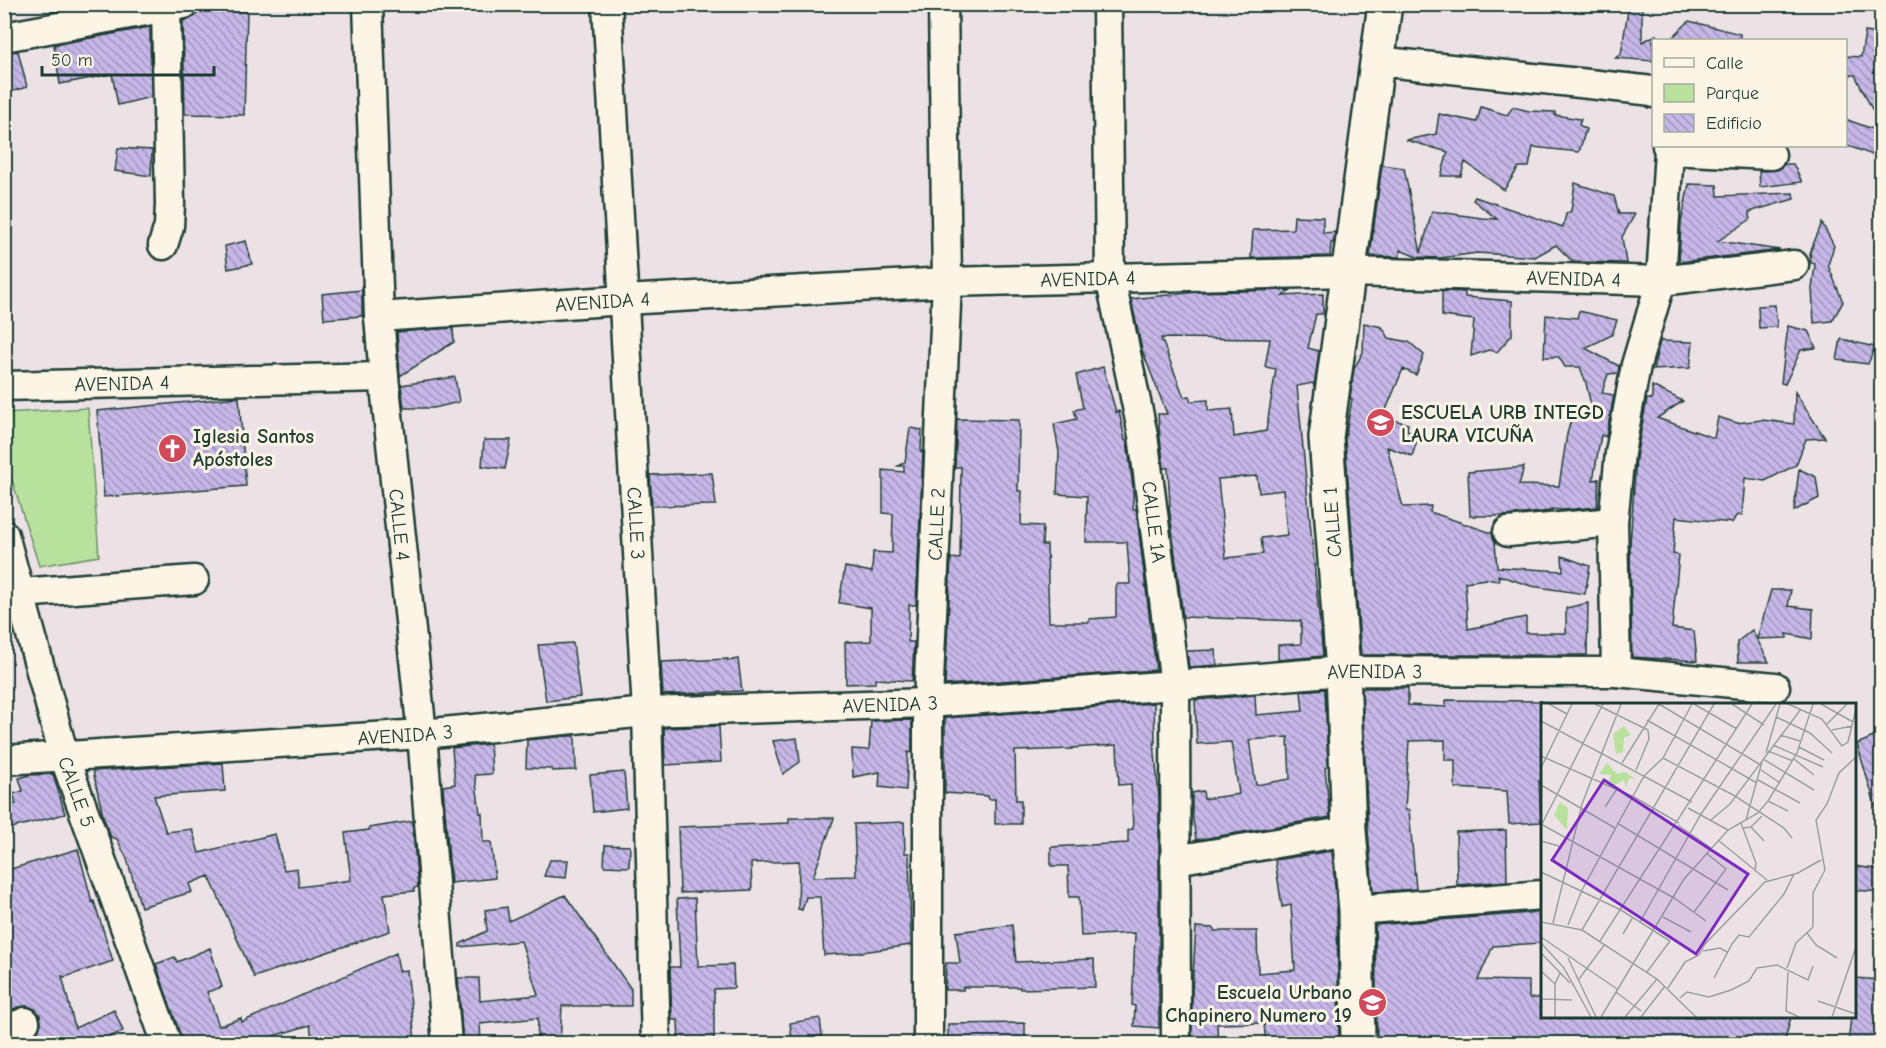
<svg xmlns="http://www.w3.org/2000/svg" width="1886" height="1048" font-family="'Comic Neue',sans-serif">
	<style>
		.green { fill: #b8e19e; stroke: #6c8f69; stroke-width: 1.5 }
		.building { fill: url(#building-back-hatch); stroke: #1f3d34; stroke-width: 1.5; fill-rule: evenodd }
		.lines { fill: none; stroke-linecap: round; stroke-linejoin: round }
		.street-casing { stroke: #1f3d34; stroke-width: 33 }
		.secondary-casing { stroke: #1f3d34; stroke-width: 38 }
		.street { stroke: #fcf5e5; stroke-width: 28 }
		.secondary { stroke: #fcf5e5; stroke-width: 33 }
		.labels { text-anchor: middle; stroke-width: 6; stroke-linejoin: round; paint-order: stroke }
		.street-label { font-size: 20px; fill: #1f3d34; stroke: #fcf5e5 }
		.poi-label { font-size: 20px; font-weight: bold; fill: #1f3d34; stroke: #fcf5e5; text-anchor: start }
		.inset-road { fill: none; stroke: #9aa09f; stroke-width: 1.5 }
		.view { fill: #7b2cbf; fill-opacity: 0.15; stroke: #7b2cbf; stroke-width: 3 }
		.inset-edge { fill: none; stroke: #1f3d34; stroke-width: 3 }
	</style>
	<defs>
		<pattern id="building-back-hatch" width="6" height="6" patternUnits="userSpaceOnUse" patternTransform="scale(1.5)"><rect width="6" height="6" fill="#c7b7e8"/><path d="M-1 5l2 2M0 0l6 6M5-1l2 2" fill="none" stroke="#a196bd"/></pattern>
	</defs>
	<rect width="100%" height="100%" fill="#ece2e6"/>
	<filter id="ink" filterUnits="userSpaceOnUse"><feTurbulence type="fractalNoise" baseFrequency=".0167" numOctaves="2"/><feDisplacementMap in="SourceGraphic" scale="12" xChannelSelector="R" yChannelSelector="G"/><feConvolveMatrix kernelMatrix="1 2 1 2 8 2 1 2 1" color-interpolation-filters="sRGB"/></filter>
	<g filter="url(#ink)">
		<path class="green" d="M88 408 99 556 39 566 5 458V413Z"/>
		<path class="building" d="M1629 4H1642V42L1656 35V40H1653V61L1615 58 1621 54Z
			M199 11 247 12 244 115 185 114 183 21 194 17Z
			M1689 21 1740 34V40H1670Z
			M150 27 151 97 118 105 112 74 60 84 54 45Z
			M1865 32 1881 34V127L1855 75H1845V56L1861 57Z
			M18 51 27 87 4 94V53Z
			M1481 107 1507 115 1513 107 1529 111 1555 112V115L1581 119 1579 125 1586 129 1579 152 1533 147 1529 167H1519L1504 190 1465 162 1461 176H1441L1448 152 1406 140 1436 134 1439 114 1477 122Z
			M1845 119 1881 132V158L1845 145Z
			M118 148 152 150 151 176 115 171Z
			M1785 164H1793L1802 182 1760 187 1759 171 1778 170Z
			M1382 165 1404 168 1421 253 1432 211 1482 218 1497 219 1473 200 1475 197 1563 227 1566 214 1571 211 1575 183 1614 196 1619 214H1635L1622 237 1626 263 1573 262 1556 245 1535 257 1477 253 1441 258 1417 257 1400 250V257L1370 256Z
			M1689 184 1717 185 1718 196 1793 193 1794 199 1749 212 1751 219 1718 241 1780 250 1679 262 1681 223Z
			M1294 216 1323 217V233L1335 232 1333 243H1331L1330 256 1251 258 1253 230 1293 229Z
			M1822 223 1834 246 1828 265 1843 302 1832 321 1814 323 1812 289 1815 264 1811 263 1810 252Z
			M246 241 252 264 228 269 225 246Z
			M362 290V316L324 319 322 294Z
			M1291 290 1283 296 1323 294V314H1316L1308 348 1319 351 1314 387 1313 383 1297 386 1323 656 1278 660V645L1301 644V621L1183 617 1169 506H1170L1168 468H1164L1160 438 1158 414H1167L1142 350 1131 299 1197 292ZM1161 338 1270 339 1265 367 1276 369 1266 431 1234 437 1232 409 1208 411V400L1190 401V396L1184 397ZM1257 476 1259 493 1283 490 1287 535 1261 538 1263 554 1226 558 1218 479Z
			M1442 291 1465 292V297L1512 301V335L1497 352 1489 350 1471 356 1474 320 1442 316Z
			M1775 305 1777 327 1759 328 1758 306Z
			M1579 311 1617 320 1612 335 1585 348 1619 366 1618 373 1608 374 1602 393 1614 395 1606 437 1601 435 1593 480 1599 479 1597 507 1563 510 1550 509V511L1505 516H1470L1468 472 1524 467 1519 485 1559 486 1567 434 1573 413 1594 419 1586 383 1580 367H1565L1559 357H1544L1546 315 1577 318Z
			M1364 323 1382 327 1389 338 1409 342 1424 355 1416 375 1403 369 1383 417 1408 424 1407 430 1419 435 1412 456 1387 447 1403 507 1431 506 1430 512 1492 533 1495 542 1497 567 1563 571 1562 556 1590 566 1585 594 1531 586 1498 575 1499 581 1486 579 1465 582 1468 629 1526 617V633H1566V608L1588 603 1587 655H1361L1345 439 1352 399 1350 398 1354 369 1363 352Z
			M1788 326 1808 331 1816 348 1801 350 1785 384 1781 383Z
			M453 328 454 342 400 376 397 332Z
			M1841 339 1875 347 1868 364 1837 360Z
			M1660 341 1693 342 1690 368 1653 370Z
			M1103 367 1116 412 1119 411 1125 440H1127L1133 488V509H1136L1156 670 945 685 951 558 960 559 961 467H955L957 419 1019 420 1018 491H1022L1021 525 1043 526 1042 545H1047L1049 622H1089V619L1116 617V584H1130L1127 542H1086L1087 496 1057 494 1059 452 1054 424 1077 419 1074 410 1083 408 1076 375Z
			M455 377 459 402 434 408H404L401 385Z
			M1652 386 1683 401 1657 418 1714 438 1718 417 1737 423 1762 420 1794 424 1795 392 1825 438 1806 439 1796 465 1765 481 1745 478 1742 515 1736 516 1732 523 1676 517 1673 554 1679 555 1672 628 1694 631 1697 661 1632 657 1630 545 1636 458 1647 399H1652Z
			M239 397 246 486 104 497 97 411Z
			M910 428 922 430 921 452 923 451 916 605H909L908 642H914L912 681 875 679V683L846 684 845 642 871 641V608L839 603 845 567 872 572 873 552 892 553 893 514 883 513V470L904 472V466H898L905 462Z
			M484 440H511L505 469 482 466Z
			M1799 469 1816 477 1819 498 1794 511Z
			M712 473 716 505 652 506 650 475Z
			M1771 590H1791L1788 606 1813 609 1812 639 1787 634V638L1757 639Z
			M1752 630 1769 662H1738L1737 642Z
			M573 643 580 697 546 701 538 645Z
			M1216 650 1217 665 1189 667 1187 651Z
			M728 659V661L738 659 742 691 663 695 661 662Z
			M1362 688H1408V705L1446 707V700L1542 701V782L1539 781 1541 822 1509 824 1507 791 1455 788V760H1445V740L1409 741 1405 810H1409L1416 889 1373 892 1368 830Z
			M1325 689 1328 766 1325 768 1330 817 1196 840 1192 813V793L1203 791 1204 799 1239 794 1231 742 1197 744 1195 700 1255 695 1256 715 1303 711 1301 691ZM1288 737 1290 779 1256 785 1249 740Z
			M1154 703 1155 742H1154L1159 798V1028L1134 1026 1135 1006 1132 1005 1133 985 1135 933 1081 936 1079 897H1069L1068 866H1051V847L1128 843V830L1133 829 1131 784 1119 785 1117 745 1072 748V749L1015 751 1016 800H1021V824H995V799H988V796L945 793V718Z
			M912 720V753L908 752 906 790 879 787 880 772 853 777 852 749 869 750 871 721Z
			M719 726 721 762 665 765 664 728Z
			M1878 735 1881 748V810L1877 811 1857 744Z
			M567 736H575L576 770 552 771V769L526 768 527 740Z
			M797 738 800 762 783 774 773 741Z
			M490 744 492 774 475 775 480 813H482L483 842H491L495 878 451 883 443 786 455 784 452 748Z
			M223 763 225 791 154 796 166 832 192 829 199 853 275 834 284 870 297 868 299 887 351 880 345 833 369 830V828L412 821 418 887 414 888V891L384 894 390 931 254 977 209 876 189 884 192 892 141 907 127 859 117 839 111 837 103 816 93 771Z
			M624 772 627 808 593 812 590 775Z
			M53 774 65 814 4 830V807L16 804 13 794 23 791 19 778 30 775Z
			M789 818H834L813 877 856 876 854 824 904 822 905 853H909L911 945 855 953 824 955 820 897H806L802 910 798 909 799 861 751 863 752 890 680 893 678 827 789 823Z
			M1506 830 1507 881 1457 885 1456 832Z
			M605 845 630 846 629 867 604 866Z
			M78 849 92 902 94 901 113 961 65 977 62 976 75 1028 114 1010 123 1031 95 1044H17L32 1037 38 1032 41 1023 40 1015 35 1009 28 1006 18 1007 4 1013V871Z
			M1332 851 1337 911 1339 1044H1266L1264 1023 1217 1024 1218 1044H1192V991L1196 927 1214 928V931H1257L1258 973 1295 970 1291 905 1282 907 1275 860Z
			M550 860H568L566 878 544 876Z
			M1854 866 1881 870V892L1854 890Z
			M565 895 631 989V1006H562L560 1044H537L538 1018 480 1024 481 1044H463L458 978H479L480 1001 538 995 521 941 460 947V944L487 931 485 910 507 907 509 921Z
			M695 898 698 966 733 965 734 988 714 989V1044H679L678 1020H672L670 967H680L677 899Z
			M1542 912V943L1493 946 1478 980 1529 981V998H1542V1017H1791L1784 1044H1377L1375 925Z
			M1012 925 1016 962 1094 959 1095 987 1020 989V987H963V990H945L946 963H960L956 932Z
			M210 948 222 987 207 992 219 1026 241 1018 242 1022 396 953 399 971 407 970 415 1039 379 1044H313L310 1025 263 1039 265 1044H183L156 964 175 957 177 962Z
			M1854 978 1881 980V1044H1848L1851 1017H1854Z
			M820 1018 822 1036 792 1040 790 1023Z
			M1025 1023V1044H948V1024Z"/>
		<g class="lines">
			<defs>
				<g id="street">
					<path id="s1" d="M368 4 379 317 384 377 422 734 447 1044"/>
					<path id="s2" d="M607 4 647 712 656 1044"/>
					<path id="s3" d="M1107 4 1110 277 1143 435 1175 685 1176 1044"/>
					<path d="M4 37 184 4"/>
					<path d="M1377 61 1653 91 1654 93"/>
					<path d="M1669 150 1771 155"/>
					<path d="M163 245 169 226 170 204 166 8"/>
					<path id="s4" d="M379 317 624 300 947 282 1349 272 1661 281 1794 265"/>
					<path id="s5" d="M4 386 384 377"/>
					<path d="M1508 532 1613 522"/>
					<path id="s6" d="M4 535 64 756 167 1044"/>
					<path d="M20 593 194 580"/>
					<path d="M1616 672 1613 522 1620 453 1636 365 1661 281 1669 150 1667 146"/>
					<path id="s7" d="M4 760 422 734 647 712 928 703 1175 685 1343 671 1616 672 1775 687"/>
					<path d="M1175 860 1349 831"/>
					<path d="M1356 910 1542 895"/>
					<path d="M4 1031 25 1022"/>
					<path id="s8" d="M928 1044V703L947 282 943 4"/>
				</g>
				<path id="secondary" d="M1358 1044 1356 910 1349 831 1343 671 1326 437 1385 4"/>
			</defs>
			<use href="#street" class="street-casing"/>
			<use href="#secondary" class="secondary-casing"/>
			<use href="#street" class="street"/>
			<use href="#secondary" class="secondary"/>
		</g>
	</g>
	<defs>
		<symbol id="school-disc" viewBox="-11 -11 22 22"><circle r="9.5" fill="#d1495b" stroke="#fcf5e5"/><path d="M0-5L7-2L0 1L-7-2ZM-4 1L0 2.5L4 1V4Q0 6-4 4Z" fill="#fff"/></symbol>
		<symbol id="church-disc" viewBox="-11 -11 22 22"><circle r="9.5" fill="#d1495b" stroke="#fcf5e5"/><path d="M-1.2-6h2.4v3.5h3.3v2.4h-3.3V6h-2.4V-.1h-3.3v-2.4h3.3Z" fill="#fff"/></symbol>
	</defs>
	<g fill-rule="evenodd">
		<use href="#school-disc" x="1364" y="406" width="33" height="33"/>
		<use href="#church-disc" x="156" y="432" width="33" height="33"/>
		<use href="#school-disc" x="1356" y="986" width="33" height="33"/>
	</g>
	<g class="labels">
		<g class="street-label">
			<text dy="7" stroke="none"><textPath href="#s4" startOffset="710">AVENIDA 4</textPath></text>
			<text dy="7" stroke="none"><textPath href="#s4" startOffset="1196">AVENIDA 4</textPath></text>
			<text dy="7" stroke="none"><textPath href="#s4" startOffset="224">AVENIDA 4</textPath></text>
			<text dy="7" stroke="none"><textPath href="#s5" startOffset="118">AVENIDA 4</textPath></text>
			<text transform="translate(1332 522) rotate(-94)" y="7">CALLE 1</text>
			<text dy="7" stroke="none"><textPath href="#s3" startOffset="522">CALLE 1A</textPath></text>
			<text dy="7" stroke="none"><textPath href="#s2" startOffset="520">CALLE 3</textPath></text>
			<text dy="7" stroke="none"><textPath href="#s8" startOffset="520">CALLE 2</textPath></text>
			<text dy="7" stroke="none"><textPath href="#s1" startOffset="522">CALLE 4</textPath></text>
			<text dy="7" stroke="none"><textPath href="#s7" startOffset="1374">AVENIDA 3</textPath></text>
			<text dy="7" stroke="none"><textPath href="#s7" startOffset="888">AVENIDA 3</textPath></text>
			<text dy="7" stroke="none"><textPath href="#s7" startOffset="402">AVENIDA 3</textPath></text>
			<text dy="7" stroke="none"><textPath href="#s6" startOffset="267">CALLE 5</textPath></text>
		</g>
		<g class="poi-label">
			<text x="1401" y="419">ESCUELA URB INTEGD<tspan x="1401" dy="23">LAURA VICUÑA</tspan></text>
			<text x="193" y="443">Iglesia Santos<tspan x="193" dy="23">Apóstoles</tspan></text>
			<text x="1352" y="999" text-anchor="end">Escuela Urbano<tspan x="1352" dy="23">Chapinero Numero 19</tspan></text>
		</g>
	</g>
	<g transform="translate(1541 703)">
		<rect width="315" height="315" fill="#ece2e6"/>
		<path d="M83 23 90 32 83 35 82 49 75 51 72 31ZM66 60 76 71 84 69 95 76 88 75 85 85 83 77 74 82 68 78 70 72 58 71Z" fill="#b8e19e"/>
		<path d="M19 99 27 105 26 127 13 112Z" fill="#b8e19e"/>
		<path class="inset-road" d="M8 1 26 11M54 1 107 27 108 36 95 67M118 1 218 61M153 1 196 26M191 1 223 22M247 1 281 16 301 43 307 39 315 6M280 1 312 19M235 14 269 30 291 50M106 17 216 80M0 18 151 99M286 21 306 1M291 27 311 23M239 32 259 38M232 42 282 64M258 44 283 57M227 48 252 58M225 50 239 1M0 53 93 94 138 120M122 55 194 93 243 125 251 135M222 56 273 87M253 56 273 72M81 60 118 1M0 65 31 1M220 67 239 80M217 77 259 100M0 82 74 125M227 98 247 108M64 104 76 86M147 105 187 127M170 117 189 101 260 6M205 117 221 59M76 120 187 187M200 120 215 160 214 167M0 121 133 195 165 218M137 122 170 145M0 123 62 1M210 124 223 138M202 125 210 124 221 113M177 137 226 177M0 138 18 143M0 169 80 207 129 238 106 269M153 209 185 166 165 150M122 214 150 229M0 219 41 227 116 276 155 314M99 219 160 111 235 1M12 220 41 101 80 1M27 222 41 187 103 73 122 55 151 1M41 227 173 1M266 230 275 242 296 255M82 231 92 214M0 234 76 286M59 238 211 1M0 240 23 265 50 314M162 248 179 245 186 249M0 250 29 280M27 255 55 314M246 265 255 240 272 224V190L284 167 275 117 286 101 298 70 315 54M0 268 14 281M247 269 245 308 258 314M173 275 191 241 198 232 208 234 243 191 253 171M38 276 64 241M127 285 144 259 158 252 164 241 224 179 257 170 280 157M75 289 100 308M139 295 146 289 168 294 190 287 208 278 216 265 236 262 267 277 272 263M0 296 31 297M277 298 315 311M14 314V281L19 270M60 314 143 176 187 127 217 110 227 98 256 50 272 1M84 314 116 276M100 314 124 283M291 314 315 244"/>
		<path class="view" d="M63 77 207 171 155 251 11 157Z"/>
		<rect width="315" height="315" class="inset-edge"/>
	</g>
	<rect width="1886" height="1048" fill="none" stroke="#fcf5e5" stroke-width="24"/>
	<rect x="12" y="12" width="1862" height="1024" fill="none" stroke="#1f3d34" stroke-width="2" filter="url(#ink)"/>
	<rect x="1652" y="39" width="195" height="108" fill="#fcf5e5" stroke="#a4ab9e" stroke-width="1.5"/>
	<rect x="1664" y="58" width="30" height="9" fill="#fcf5e5" stroke="#a4ab9e" stroke-width="1.5"/>
	<text x="1706" y="69" font-size="18" fill="#1f3d34">Calle</text>
	<rect x="1664" y="84" width="30" height="18" fill="#b8e19e" stroke="#a4ab9e" stroke-width="1.5"/>
	<text x="1706" y="99" font-size="18" fill="#1f3d34">Parque</text>
	<rect x="1664" y="114" width="30" height="18" fill="url(#building-back-hatch)" stroke="#a4ab9e" stroke-width="1.5"/>
	<text x="1706" y="129" font-size="18" fill="#1f3d34">Edificio</text>
	<path d="M42 66v9h172v-9" fill="none" stroke="#1f3d34" stroke-width="3"/>
	<text x="51" y="66" font-size="18" fill="#1f3d34" stroke="#fcf5e5" stroke-width="4.5" paint-order="stroke">50 m</text>
</svg>
